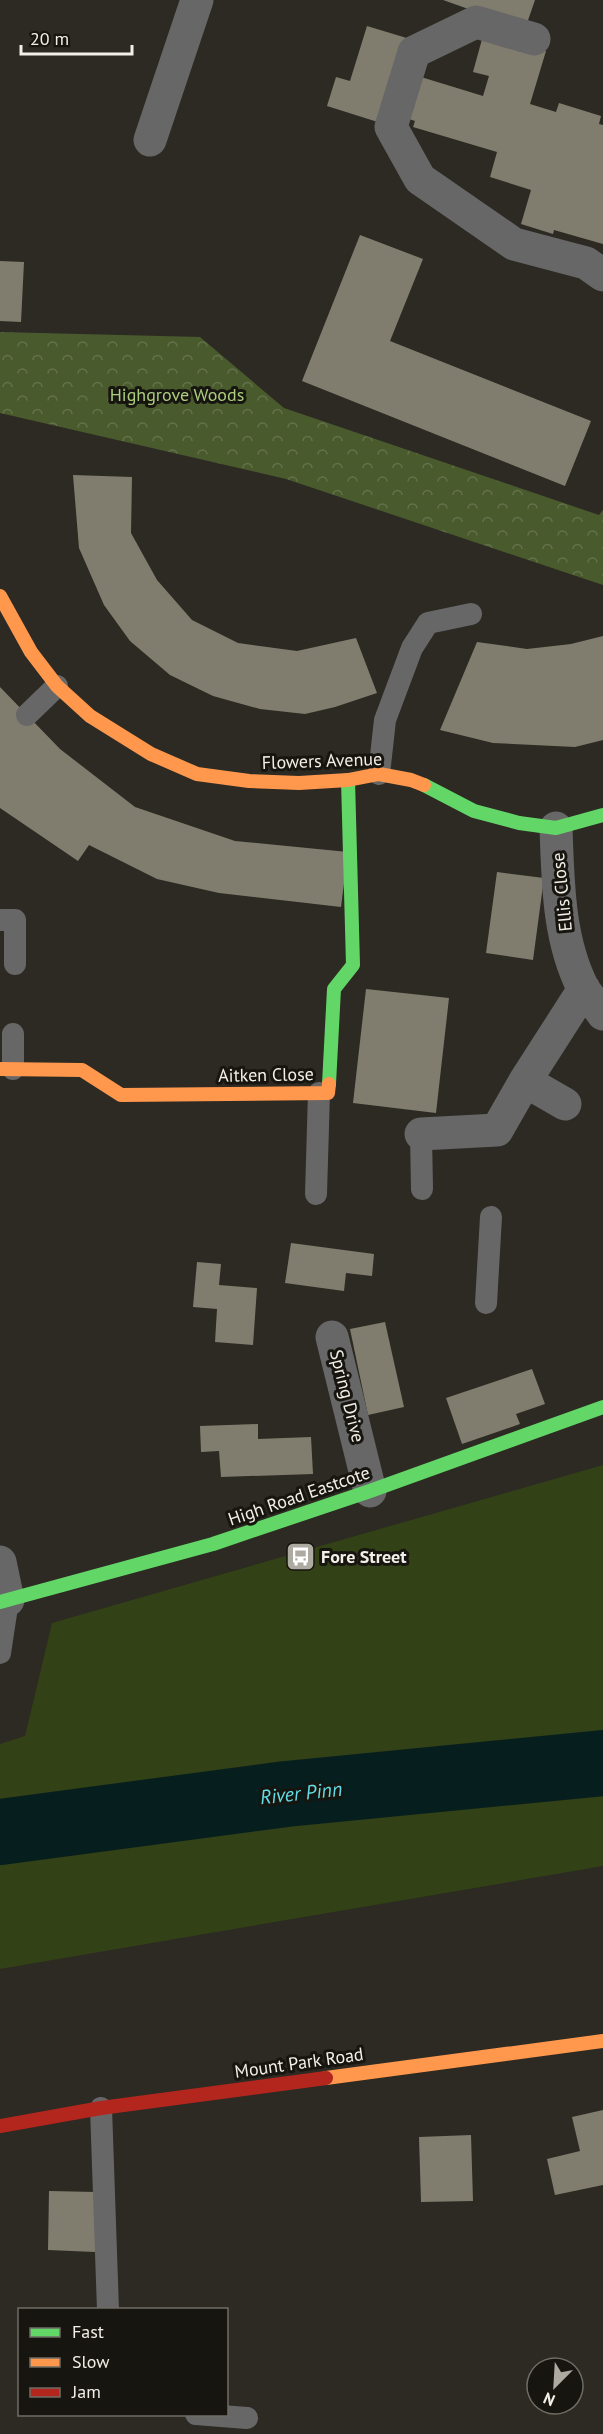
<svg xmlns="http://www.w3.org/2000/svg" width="603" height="2434" font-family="'PT Sans',sans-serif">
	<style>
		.green { fill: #324116 }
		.forest { fill: url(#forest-crowns) }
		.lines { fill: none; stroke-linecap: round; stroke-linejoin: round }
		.river { stroke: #071e1f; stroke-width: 66 }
		.building { fill: #817d6e }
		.lane { stroke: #686768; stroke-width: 22 }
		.street { stroke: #686768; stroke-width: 33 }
		.fast { stroke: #63d668; stroke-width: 14 }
		.slow { stroke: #ff974d; stroke-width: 14 }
		.jam { stroke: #b3261e; stroke-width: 14 }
		.labels { text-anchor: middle; stroke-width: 6; stroke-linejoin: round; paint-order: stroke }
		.park-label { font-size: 18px; fill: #accd7e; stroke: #17150f }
		.street-label { font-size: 18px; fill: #f2efe7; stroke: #17150f }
		.poi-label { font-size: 18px; font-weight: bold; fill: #f2efe7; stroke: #17150f; text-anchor: start }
		.water-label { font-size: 20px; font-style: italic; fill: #61dee7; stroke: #17150f }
	</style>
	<defs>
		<pattern id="forest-crowns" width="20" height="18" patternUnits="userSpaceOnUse" patternTransform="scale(1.5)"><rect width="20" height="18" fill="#495a2d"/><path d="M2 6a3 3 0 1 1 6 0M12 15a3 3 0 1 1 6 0" fill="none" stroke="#64724b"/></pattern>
	</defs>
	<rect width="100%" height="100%" fill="#2c2a23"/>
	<path class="green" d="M603 1465V1866L0 1969V1744L25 1736 52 1623Z"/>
	<path class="forest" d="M0 332 200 337 284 408 599 515 603 510V585L286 479 0 413Z"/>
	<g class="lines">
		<path class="river" d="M0 1832 286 1794 603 1763"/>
	</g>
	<path class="building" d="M443 0H535L525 29Z
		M367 26 410 39 384 124 327 106 336 77 350 81Z
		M484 32 546 51 530 104 556 112 559 103 601 116 599 124 603 125V244L554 230 553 234 521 224 531 190 490 177 497 152 413 127 415 121 409 119 421 77 483 96 489 76 473 72Z
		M360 235 423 259 390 341 591 421 565 486 302 381Z
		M0 261 24 262 21 322 0 321Z
		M73 475 132 477 131 533 157 580 192 620 238 643 297 651 356 638 377 693 335 707 305 714 260 709 213 696 170 675 130 641 104 605 79 548Z
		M603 636V740L575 747 493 743 440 730 477 642 527 649 571 644Z
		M0 687 60 749 135 807 235 841 348 852 341 907 219 893 157 879 89 845 78 861 0 808Z
		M497 872 544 878 533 960 486 953Z
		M366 989 449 998 436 1113 353 1103Z
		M291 1243 374 1254 372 1276 346 1273 344 1291 285 1283Z
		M197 1262 221 1264 219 1285 257 1288 253 1345 215 1342 217 1309 193 1307Z
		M385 1322 404 1407 368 1415 350 1329Z
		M532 1369 545 1404 516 1414 520 1424 462 1444 446 1398Z
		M258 1424V1439L311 1437 313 1474 221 1477 219 1451 201 1452 200 1426Z
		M603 2110V2185L555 2195 547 2159 580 2151 572 2117Z
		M471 2135 473 2201 421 2202 419 2137Z
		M49 2191 96 2192 95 2252 48 2250Z"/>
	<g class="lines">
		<path class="lane" d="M27 715 57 686
			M379 774 385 720 412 648 428 623 471 614
			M0 920H15V964
			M13 1069V1034
			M421 1134 422 1189
			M316 1194 319 1093
			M486 1303 491 1217
			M0 1653 8 1600
			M101 2108 108 2310
			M196 2414 247 2418"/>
		<path class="street" d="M534 39 476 22 414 52 391 127 420 179 514 244 586 263 603 275
			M150 140 197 0
			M556 828C558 881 558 939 583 988 588 997 597 1005 603 1014
			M525 1081 565 1104
			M421 1134 497 1130 525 1081 584 989
			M332 1337 370 1491
			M0 1562 8 1600"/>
		<path class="fast" d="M424 785 474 811 519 823 556 828 603 815
			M329 1084 334 989 353 965 348 780
			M0 1602 213 1544 370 1491 603 1407"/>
		<path class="slow" d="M0 596 31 652 57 686 90 716 151 754 197 774 249 781 299 783 348 780 379 774 411 780 424 785
			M0 1069 82 1070 121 1095 328 1093 329 1084
			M326 2078 603 2041"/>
		<path class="jam" d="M0 2126 101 2108 326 2078"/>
	</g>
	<defs>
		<symbol id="bus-square" viewBox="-11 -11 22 22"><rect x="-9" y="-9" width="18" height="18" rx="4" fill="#adaaa2" stroke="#17150f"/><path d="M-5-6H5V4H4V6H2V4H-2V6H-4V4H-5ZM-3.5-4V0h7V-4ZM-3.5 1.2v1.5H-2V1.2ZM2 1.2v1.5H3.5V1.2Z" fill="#fff"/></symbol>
	</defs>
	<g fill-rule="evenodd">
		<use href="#bus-square" x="284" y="1540" width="33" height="33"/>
	</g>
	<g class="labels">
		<g class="park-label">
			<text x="177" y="401">Highgrove Woods</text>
		</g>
		<g class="street-label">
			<text transform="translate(322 761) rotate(-2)" y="6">Flowers Avenue</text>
			<text transform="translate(562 892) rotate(-96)" y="6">Ellis Close</text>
			<text transform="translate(266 1075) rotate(-1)" y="6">Aitken Close</text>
			<text transform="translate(347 1396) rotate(76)" y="6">Spring Drive</text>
			<text transform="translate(299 1496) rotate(-19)" y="6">High Road Eastcote</text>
			<text transform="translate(299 2063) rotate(-8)" y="6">Mount Park Road</text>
		</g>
		<g class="poi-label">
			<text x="321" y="1563">Fore Street</text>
		</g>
		<g class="water-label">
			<text transform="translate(301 1793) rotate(-6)" y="7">River Pinn</text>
		</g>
	</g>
	<rect x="18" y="2308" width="210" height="108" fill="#17150f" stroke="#6f6c65" stroke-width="1.5"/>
	<rect x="30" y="2328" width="30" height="9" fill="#63d668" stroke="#6f6c65" stroke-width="1.5"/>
	<text x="72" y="2338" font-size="18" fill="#f2efe7">Fast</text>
	<rect x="30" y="2358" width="30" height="9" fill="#ff974d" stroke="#6f6c65" stroke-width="1.5"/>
	<text x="72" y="2368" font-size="18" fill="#f2efe7">Slow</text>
	<rect x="30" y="2388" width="30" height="9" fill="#b3261e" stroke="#6f6c65" stroke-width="1.5"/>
	<text x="72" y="2398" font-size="18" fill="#f2efe7">Jam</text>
	<g transform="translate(555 2386) rotate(204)"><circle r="28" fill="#17150f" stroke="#6f6c65" stroke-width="1.5"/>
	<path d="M0-4.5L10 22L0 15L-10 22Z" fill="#adaaa2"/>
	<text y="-9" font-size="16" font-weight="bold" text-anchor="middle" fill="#f2efe7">N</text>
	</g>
	<path d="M21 45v9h111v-9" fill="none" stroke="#f2efe7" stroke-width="3"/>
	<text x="30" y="45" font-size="18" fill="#f2efe7" stroke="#17150f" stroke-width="4.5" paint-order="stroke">20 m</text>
</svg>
